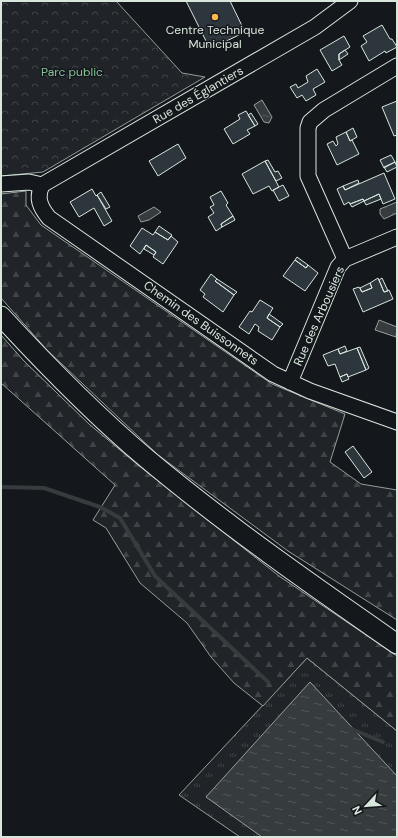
<svg xmlns="http://www.w3.org/2000/svg" width="398" height="838" font-family="'DM Sans',sans-serif">
	<style>
		.grass { fill: url(#grass-tufts); stroke: #939e99 }
		.forest { fill: url(#forest-firs); stroke: #939e99 }
		.park { fill: url(#park-crowns); stroke: #939e99 }
		.water { fill: url(#water-ripples); stroke: #939e99 }
		.lines { fill: none; stroke-linecap: round; stroke-linejoin: round }
		.stream { stroke: #363b3e; stroke-width: 4 }
		.building { fill: #2c363c; stroke: #d8e6dc }
		.minor-casing { stroke: #d8e6dc; stroke-width: 17 }
		.major-casing { stroke: #d8e6dc; stroke-width: 21 }
		.minor { stroke: #14181c; stroke-width: 15 }
		.major { stroke: #14181c; stroke-width: 19 }
		.poi-dot { fill: #ffb74d; stroke: #14181c; stroke-width: 1.5 }
		.labels { text-anchor: middle; stroke-width: 3; stroke-linejoin: round; paint-order: stroke }
		.poi-label { font-size: 12px; fill: #d8e6dc; stroke: #14181c }
		.park-label { font-size: 12px; fill: #8ac095; stroke: #14181c }
		.street-label { font-size: 12px; fill: #d8e6dc; stroke: #14181c }
	</style>
	<defs>
		<pattern id="grass-tufts" width="24" height="20" patternUnits="userSpaceOnUse"><rect width="24" height="20" fill="#202428"/><path d="M3 7l-1-3M5 7V3M7 7l1-3M15 17l-1-3M17 17v-4M19 17l1-3" fill="none" stroke="#404447"/></pattern>
		<pattern id="forest-firs" width="22" height="20" patternUnits="userSpaceOnUse"><rect width="22" height="20" fill="#202428"/><path d="M5 1l3.5 6h-7zM16 11l3.5 6h-7z" fill="#404447"/></pattern>
		<pattern id="park-crowns" width="20" height="18" patternUnits="userSpaceOnUse"><rect width="20" height="18" fill="#202428"/><path d="M2 6a3 3 0 1 1 6 0M12 15a3 3 0 1 1 6 0" fill="none" stroke="#404447"/></pattern>
		<pattern id="water-ripples" width="26" height="14" patternUnits="userSpaceOnUse"><rect width="26" height="14" fill="#363b3e"/><path d="M2 4q2-2 4 0t4 0M15 11q2-2 4 0t4 0" fill="none" stroke="#525759"/></pattern>
	</defs>
	<rect width="100%" height="100%" fill="#14181c"/>
	<path class="grass" d="M307 658 397 731V837H240L179 795Z"/>
	<path class="forest" d="M26 191V205L41 225 272 384 345 414 330 462 361 484 397 490V620L288 551 158 455 47 350 1 298V194Z
		M1 335 24 361 89 424 138 465 279 576 397 656V731L307 658 263 706 234 683 211 657 187 623 140 583 106 528 93 520 115 485 1 383Z"/>
	<path class="park" d="M1 1H116L182 73 205 77 43 172 1 176Z"/>
	<path class="water" d="M262 100 272 117 269 123 264 122 254 105Z
		M397 202V213L384 219 380 214V209Z
		M154 207 161 212 149 220 141 222 138 216Z
		M379 320 397 327 396 337 375 330Z
		M310 682 397 776V837H262L206 797Z"/>
	<g class="lines">
		<path class="stream" d="M1 487 44 488 100 507 120 518 155 576 268 682
			M349 728 383 742"/>
	</g>
	<path class="building" d="M186 1H230L245 32 210 49Z
		M382 25 390 39H392L397 47 386 53 385 51 369 61 361 46 367 42 363 36Z
		M344 36 350 47 339 54V60L342 65 332 71 320 50Z
		M345 50 348 54 339 60V54Z
		M317 69 325 82 313 89 316 95 306 101 302 95 297 98 290 87 296 84 298 88 308 82 306 76Z
		M397 101V135L394 136 382 107Z
		M246 111 255 126 247 130 250 134 233 144 224 129 240 119 238 115Z
		M251 113 258 124 255 126 248 115Z
		M353 128 357 137 350 141 346 132Z
		M346 132 350 141 352 140 359 154 337 165 327 144 333 141 336 146 338 144 336 137Z
		M178 144 186 158 158 176 149 161Z
		M391 155 395 162 384 168 380 160Z
		M268 160 275 172 278 171 282 178 276 181 265 161Z
		M265 161 279 187 272 191 269 186 253 194 242 174Z
		M395 162 397 167 387 172 384 167Z
		M384 173 395 199 383 204 379 194 364 201 363 199 350 204 349 202 344 205 337 189 343 186 345 190Z
		M358 180 359 183 345 190 343 186Z
		M283 185 289 196 279 201 273 190Z
		M92 189 96 196 97 195 112 221 104 226 94 208 79 217 70 202Z
		M221 191 228 203 226 205 233 216 221 224 222 227 216 231 208 217 214 213 210 207 214 205 210 197Z
		M101 192 110 207 106 209 97 195Z
		M379 194 381 199 366 205 364 201Z
		M363 199 364 201 352 207 350 204Z
		M233 216 235 220 222 227 221 224Z
		M159 226 172 235 168 240 155 232Z
		M142 228 153 235 155 232 168 240 171 236 178 242 163 264 153 257 156 252 146 245 140 254 130 246Z
		M146 245 156 252 154 255 144 249Z
		M297 257 308 265 306 268 295 260Z
		M295 260 306 268 308 265 318 273 305 291 283 276Z
		M211 274 217 279 215 281 234 295 223 312 203 297 205 294 200 290Z
		M378 278 384 292 389 290 393 299 363 312 353 289 359 287 362 292 372 288 370 283Z
		M382 278 388 291 384 292 379 280Z
		M217 279 237 292 234 295 215 281Z
		M370 283 372 288 362 292 360 288Z
		M260 300 273 308 267 318 280 327 272 340 258 331 259 327 255 324 249 334 239 327 250 311 252 312Z
		M269 314 283 324 280 327 267 318Z
		M345 346 347 351 340 354 338 349Z
		M360 347 369 368 366 370 357 348Z
		M357 348 366 370 348 377 347 374 340 377 335 364 328 366 323 355 338 349 340 354Z
		M347 374 349 379 342 382 340 377Z
		M353 446 372 472 364 478 345 452Z"/>
	<g class="lines">
		<defs>
			<path id="minor" d="M1 184 29 182 42 185
				M42 185C36 198 40 207 49 218L273 374 310 391 397 422
				M42 185 315 27 350 1
				M345 259 308 176V128L310 122 324 110 397 66
				M290 382 338 267 345 259 397 237"/>
			<path id="major" d="M1 316C47 366 95 415 146 458 226 525 312 585 397 644"/>
		</defs>
		<use href="#minor" class="minor-casing"/>
		<use href="#major" class="major-casing"/>
		<use href="#minor" class="minor"/>
		<use href="#major" class="major"/>
	</g>
	<circle class="poi-dot" cx="215" cy="17" r="4"/>
	<g class="labels">
		<g class="poi-label">
			<text x="215" y="34">Centre Technique<tspan x="215" dy="14">Municipal</tspan></text>
		</g>
		<g class="park-label">
			<text x="72" y="76">Parc public</text>
		</g>
		<g class="street-label">
			<text transform="translate(198 95) rotate(-30)" y="4">Rue des Églantiers</text>
			<text transform="translate(319 316) rotate(-66)" y="4">Rue des Arbousiers</text>
			<text transform="translate(201 323) rotate(35)" y="4">Chemin des Buissonnets</text>
		</g>
	</g>
	<rect width="398" height="838" fill="none" stroke="#d8e6dc" stroke-width="4"/>
	<g transform="translate(366 806) rotate(244)" stroke="#14181c" stroke-width="3" paint-order="stroke">
	<path d="M0-3L7 15L0 10L-7 15Z" fill="#d8e6dc"/>
	<text y="-6" font-size="11" font-weight="bold" text-anchor="middle" fill="#d8e6dc">N</text>
	</g>
</svg>
